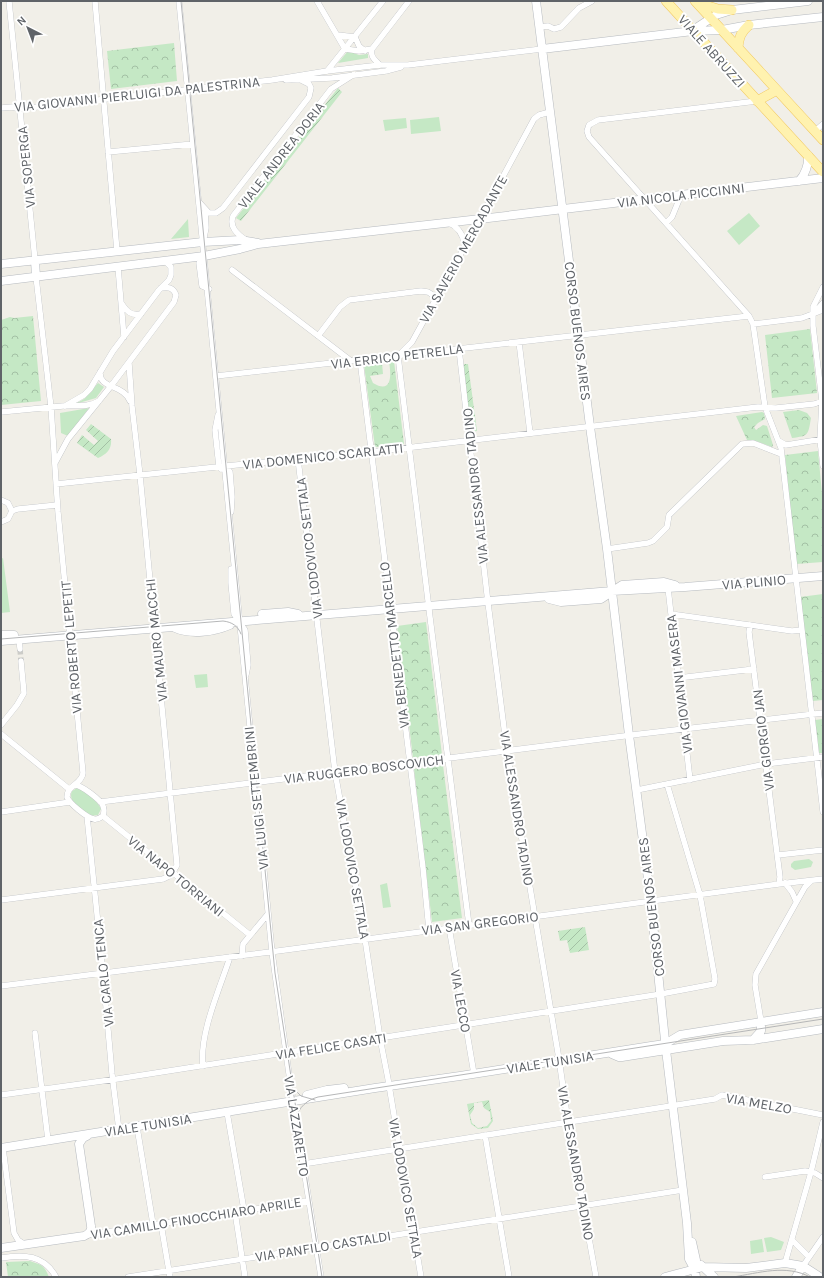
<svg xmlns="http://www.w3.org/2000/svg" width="824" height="1278" viewBox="0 0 824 1278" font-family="Karla,sans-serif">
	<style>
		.grass { fill: #c5e8c5 }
		.park { fill: url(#park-crowns) }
		.garden { fill: url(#garden-furrows); fill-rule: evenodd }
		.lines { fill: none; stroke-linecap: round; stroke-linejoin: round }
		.street-tunnel { stroke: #ccccc8; stroke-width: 5.5; stroke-dasharray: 5.5 3; stroke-linecap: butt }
		.street-casing { stroke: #b5b8bc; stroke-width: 6 }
		.secondary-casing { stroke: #b6babf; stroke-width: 9 }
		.primary-casing { stroke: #f2c960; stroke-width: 10 }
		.street { stroke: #fff; stroke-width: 5.5 }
		.secondary { stroke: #fff; stroke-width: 8 }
		.primary { stroke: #fff2af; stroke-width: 9 }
		.tram { stroke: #b6b7b8; stroke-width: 1 }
		.labels { text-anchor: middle; stroke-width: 4; stroke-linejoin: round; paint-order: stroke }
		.street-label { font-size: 14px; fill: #5f6368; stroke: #fff }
	</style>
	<defs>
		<pattern id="park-crowns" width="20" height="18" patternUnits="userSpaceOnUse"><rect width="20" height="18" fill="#c5e8c5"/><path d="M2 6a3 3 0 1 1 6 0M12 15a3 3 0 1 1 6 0" fill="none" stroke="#a3c0a4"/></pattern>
		<pattern id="garden-furrows" width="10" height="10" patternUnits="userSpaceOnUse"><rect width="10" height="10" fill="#c5e8c5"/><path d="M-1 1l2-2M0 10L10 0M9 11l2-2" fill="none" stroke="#a3c0a4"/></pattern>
	</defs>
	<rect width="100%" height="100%" fill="#f1efe8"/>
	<!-- grass -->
	<path class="grass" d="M348,51L359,55L368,54V58L338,63Z
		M439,117L441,131L411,134L410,120Z
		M406,118L407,128L385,131L383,120Z
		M749,213L760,226L739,245L727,231Z
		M188,219L189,237L171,239Z
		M98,383L104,387L96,398L75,404L84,399Z
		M89,408L68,436L61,433L60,413Z
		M3,558L10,612L1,613V559Z
		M207,674L208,687L196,688L194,675Z
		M77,788C85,791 98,801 101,809L98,815L91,816C83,810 67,802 72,791Z
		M809,859L813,862L811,867L795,870L791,867V864L794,861Z
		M387,883L391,907L383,908L380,885Z
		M771,1237L784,1242L781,1250L767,1252L764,1238Z
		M762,1239L764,1252L751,1254L750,1241Z"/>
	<!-- park -->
	<path class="park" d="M174,43L177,81L111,89L107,51Z
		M33,316L41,401L1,405V320L10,317L14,318Z
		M810,329L817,393L772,398L765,335Z
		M394,361L404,444L375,447L364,365L382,363L383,374L370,376L373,383C393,395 391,373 389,362Z
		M799,410L807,413L811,418C808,435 809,436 792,438L783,412Z
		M762,412L764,413L765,419L758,423L754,427L756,430L763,425L767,426L773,445L772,447L753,440H747L736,416Z
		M818,451L823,504V562L796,564L785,455Z
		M823,594V700L813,701L800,597Z
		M426,622L442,755L413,758L397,626Z
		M823,719V753H819L815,720Z
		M443,765L462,918L432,922L414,769Z
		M30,1261C42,1265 44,1265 49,1277H8L6,1262Z"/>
	<!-- garden -->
	<path class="garden" d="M338,88L342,92L241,221L236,218Z
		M464,364H468L477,431L470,432L463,369Z
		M91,424L111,439C112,449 107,454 98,458L77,443L82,435L94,445L98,441L86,430Z
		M585,927L589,950L570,953L567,940L560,941L558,931Z
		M489,1100L493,1121L488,1128L478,1129L471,1124L467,1104ZM482,1102L484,1108L490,1112L491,1121L487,1126L478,1128L472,1123L470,1115L474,1109V1103Z"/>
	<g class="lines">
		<!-- street-tunnel -->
		<path class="street-tunnel" d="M20,649L21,661"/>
		<defs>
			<path id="street" d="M9,1L35,260
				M95,1L117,251
				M179,1L272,952L290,1081L321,1277
				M317,1L345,49
				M540,27L548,26L554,29L561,27L579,8L592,1
				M338,35L355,37
				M355,37L359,46L365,51
				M345,49L359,51L372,49
				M380,65C375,60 370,57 372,49L409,1
				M327,71L383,1
				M286,80L332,78L386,71L401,67
				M757,101L598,120L589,125L587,131L589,137L749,316L753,324L765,407L781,448L823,812
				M1,108L12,107L20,109L272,80L327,71L380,65H408L542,49
				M815,131L823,124
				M108,152L193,144
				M199,202L209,213H216L223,208L309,97L311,88L309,84L301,80
				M449,223C459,227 463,235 465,245
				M666,223L672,217L681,195
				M204,238L206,228L205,209
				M246,240C237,234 229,227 233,216L331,89L353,75
				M204,256L199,263L202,286L209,289
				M118,267L124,337
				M232,270L351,361
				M36,277L51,407L58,512L83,773C82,784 67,785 67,797C69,803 87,818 94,819C98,820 100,818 103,816C104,813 105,810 103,806C101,800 81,785 75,785
				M823,287L813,307V326L822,401L820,440L823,466
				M122,304C127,312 132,316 141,314
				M814,313L823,303
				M753,324L802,318L823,310
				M318,336L340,307L349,300L421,291L428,292L436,297
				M519,342L530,433
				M459,349L488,603L507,751L559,1059L568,1122L596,1277
				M398,356L430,617L469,925
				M398,356L412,342L480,219L534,119L539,115L550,112
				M360,360L423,868L429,930
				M100,372C99,389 123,384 130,401
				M216,376L749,316
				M65,406L84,395L90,389L113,351L159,290L169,280L171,275V267L165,261
				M1,412C22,410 42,408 63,406C76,405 87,408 99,401
				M218,415L215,430L219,467L221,469
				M779,441L786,445L823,439
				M298,459L335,772L365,939L380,1038L388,1079L421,1277
				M55,463L68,439L111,386L174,302L176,295C173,287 168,287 161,288
				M224,466L230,472L232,497L231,512
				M56,484L226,466L371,452L758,407L776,408L814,404L823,401
				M1,500L8,503L12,511L8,519L1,522
				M12,511L18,509L57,505
				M607,549L648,543L653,541L667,527L669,515L742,444L753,443L781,454
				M231,569V583L234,614L245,630L248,665L246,675
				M668,588L690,780
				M671,614L792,631L801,630
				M750,625L749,632L780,877L779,884
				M19,639L20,649
				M678,678L754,669
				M1,725L17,705L24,693L21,661
				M1,734L69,789
				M637,790L766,764L823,757
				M100,802L640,734L823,713
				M1,812L70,802
				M87,816L103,973L112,1074L119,1130
				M103,816L250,935
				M778,855L823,850
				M785,883L792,892L796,901
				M1,900L163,879L171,875L177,865L140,475L132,406L129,363
				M449,927L474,1074
				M242,956L243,944L268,914
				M1,986L270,952L779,884L823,879
				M761,1021L755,985L756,974L805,887L811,881
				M35,1033L48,1140
				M203,1066C199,1034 220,988 230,957
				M1,1095L117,1079L661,994L714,984L715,979L700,895L667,784
				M227,1112L244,1210
				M137,1127L153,1224
				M485,1135L509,1277
				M3,1148L14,1233L18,1240L25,1245
				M303,1164L715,1099L722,1095L823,1115
				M765,1177L805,1171L815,1173L823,1178
				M235,1212L245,1277
				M164,1223L162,1230L170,1277
				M87,1235L308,1201
				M792,1240L809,1257
				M1,1258C24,1254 44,1255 56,1277
				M785,1263L811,1172L823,1122
				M803,1266L823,1237
				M128,1277L683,1190"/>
			<path id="secondary" d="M536,1L591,434L607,549L629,735L650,894L666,1050L687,1223L689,1259L695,1270
				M693,30L716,15L732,10L808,1
				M542,49L693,31L722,30L749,25L823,17
				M799,181C805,175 809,164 808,155
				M35,260L36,277
				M1,264L203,242L240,240L258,243
				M1,281L204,256L240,249L258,244L480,219L823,178
				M549,599L561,602L601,599L622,585L664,582L675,585
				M262,614L288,612L298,614
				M175,628C191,635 214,632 230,625
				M1,635H14
				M1,641L612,591L685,587L823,576
				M753,1040L761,1031V1021
				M612,1054L619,1057H622L723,1041L753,1040L823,1029
				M307,1095L327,1090L344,1088
				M1,1148L375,1088L460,1076L651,1046L665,1044L680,1035L823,1012
				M692,1242L696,1260L695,1270L696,1277
				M1,1248L84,1236C89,1234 92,1231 91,1226L79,1144L83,1138L87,1136
				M701,1265L714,1277
				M665,1277L703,1267L746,1268L785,1263L803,1266L820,1277
				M796,1277L803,1266"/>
			<path id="primary" d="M666,1L823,172
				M695,1L823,140
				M698,3L718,9L732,10
				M738,48C739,37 741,32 749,25
				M757,101L777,90"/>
		</defs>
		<!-- street casing -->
		<use href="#street" class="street-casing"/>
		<!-- secondary casing -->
		<use href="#secondary" class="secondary-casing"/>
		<!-- primary casing -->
		<use href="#primary" class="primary-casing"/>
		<!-- street -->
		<use href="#street" class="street"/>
		<!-- secondary -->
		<use href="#secondary" class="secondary"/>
		<!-- primary -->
		<use href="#primary" class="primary"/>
		<!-- tram -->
		<path class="tram" d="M181,1L275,973L322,1277
			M1,639L223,621C232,622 238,626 241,634
			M292,1087L301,1096L315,1100
			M296,1118C299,1107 307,1100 318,1097L823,1019
			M733,1277C759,1273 786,1264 810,1277"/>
	</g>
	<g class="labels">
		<!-- street labels -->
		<g class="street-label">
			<text transform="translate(712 51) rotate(48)" y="5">VIALE ABRUZZI</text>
			<text transform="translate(137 94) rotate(-6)" y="5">VIA GIOVANNI PIERLUIGI DA PALESTRINA</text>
			<text transform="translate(281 155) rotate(-52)" y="5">VIALE ANDREA DORIA</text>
			<text transform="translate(26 167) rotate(-96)" y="5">VIA SOPERGA</text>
			<text transform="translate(681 195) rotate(-7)" y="5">VIA NICOLA PICCINNI</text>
			<text transform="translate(463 249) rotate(-61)" y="5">VIA SAVERIO MERCADANTE</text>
			<text transform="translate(578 331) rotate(83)" y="5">CORSO BUENOS AIRES</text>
			<text transform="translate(397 356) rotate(-7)" y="5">VIA ERRICO PETRELLA</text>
			<text transform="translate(323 456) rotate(-6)" y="5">VIA DOMENICO SCARLATTI</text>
			<text transform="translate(475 486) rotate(-96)" y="5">VIA ALESSANDRO TADINO</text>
			<text transform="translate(309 548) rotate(-97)" y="5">VIA LODOVICO SETTALA</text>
			<text transform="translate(754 582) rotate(-5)" y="5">VIA PLINIO</text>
			<text transform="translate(156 640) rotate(-96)" y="5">VIA MAURO MACCHI</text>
			<text transform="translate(394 645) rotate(-97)" y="5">VIA BENEDETTO MARCELLO</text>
			<text transform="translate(71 647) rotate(-95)" y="5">VIA ROBERTO LEPETIT</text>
			<text transform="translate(679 684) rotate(-97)" y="5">VIA GIOVANNI MASERA</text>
			<text transform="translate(763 740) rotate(-97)" y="5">VIA GIORGIO JAN</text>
			<text transform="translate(364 769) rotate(-7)" y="5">VIA RUGGERO BOSCOVICH</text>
			<text transform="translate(256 798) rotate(-96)" y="5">VIA LUIGI SETTEMBRINI</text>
			<text transform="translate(517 808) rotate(81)" y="5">VIA ALESSANDRO TADINO</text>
			<text transform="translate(353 869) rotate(80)" y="5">VIA LODOVICO SETTALA</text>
			<text transform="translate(176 876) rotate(39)" y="5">VIA NAPO TORRIANI</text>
			<text transform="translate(651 907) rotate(-97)" y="5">CORSO BUENOS AIRES</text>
			<text transform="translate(480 923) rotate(-7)" y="5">VIA SAN GREGORIO</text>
			<text transform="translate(103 973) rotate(-96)" y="5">VIA CARLO TENCA</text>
			<text transform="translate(461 1001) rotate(80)" y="5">VIA LECCO</text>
			<text transform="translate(331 1046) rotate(-9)" y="5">VIA FELICE CASATI</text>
			<text transform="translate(550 1062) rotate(-9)" y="5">VIALE TUNISIA</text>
			<text transform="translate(759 1103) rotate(10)" y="5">VIA MELZO</text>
			<text transform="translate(148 1125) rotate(-9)" y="5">VIALE TUNISIA</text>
			<text transform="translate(297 1126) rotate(81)" y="5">VIA LAZZARETTO</text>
			<text transform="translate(576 1163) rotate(80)" y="5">VIA ALESSANDRO TADINO</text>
			<text transform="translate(406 1188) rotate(80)" y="5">VIA LODOVICO SETTALA</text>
			<text transform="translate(196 1218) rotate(-9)" y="5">VIA CAMILLO FINOCCHIARO APRILE</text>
			<text transform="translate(323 1246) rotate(-9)" y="5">VIA PANFILO CASTALDI</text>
		</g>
	</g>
	<!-- border -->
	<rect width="824" height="1278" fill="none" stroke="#5f6368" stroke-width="4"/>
	<!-- north arrow -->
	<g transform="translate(28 28) rotate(318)" stroke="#ffffff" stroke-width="3" paint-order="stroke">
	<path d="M0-3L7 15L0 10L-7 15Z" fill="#5f6368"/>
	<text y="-6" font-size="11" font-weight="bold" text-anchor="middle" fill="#5f6368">N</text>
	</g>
</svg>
